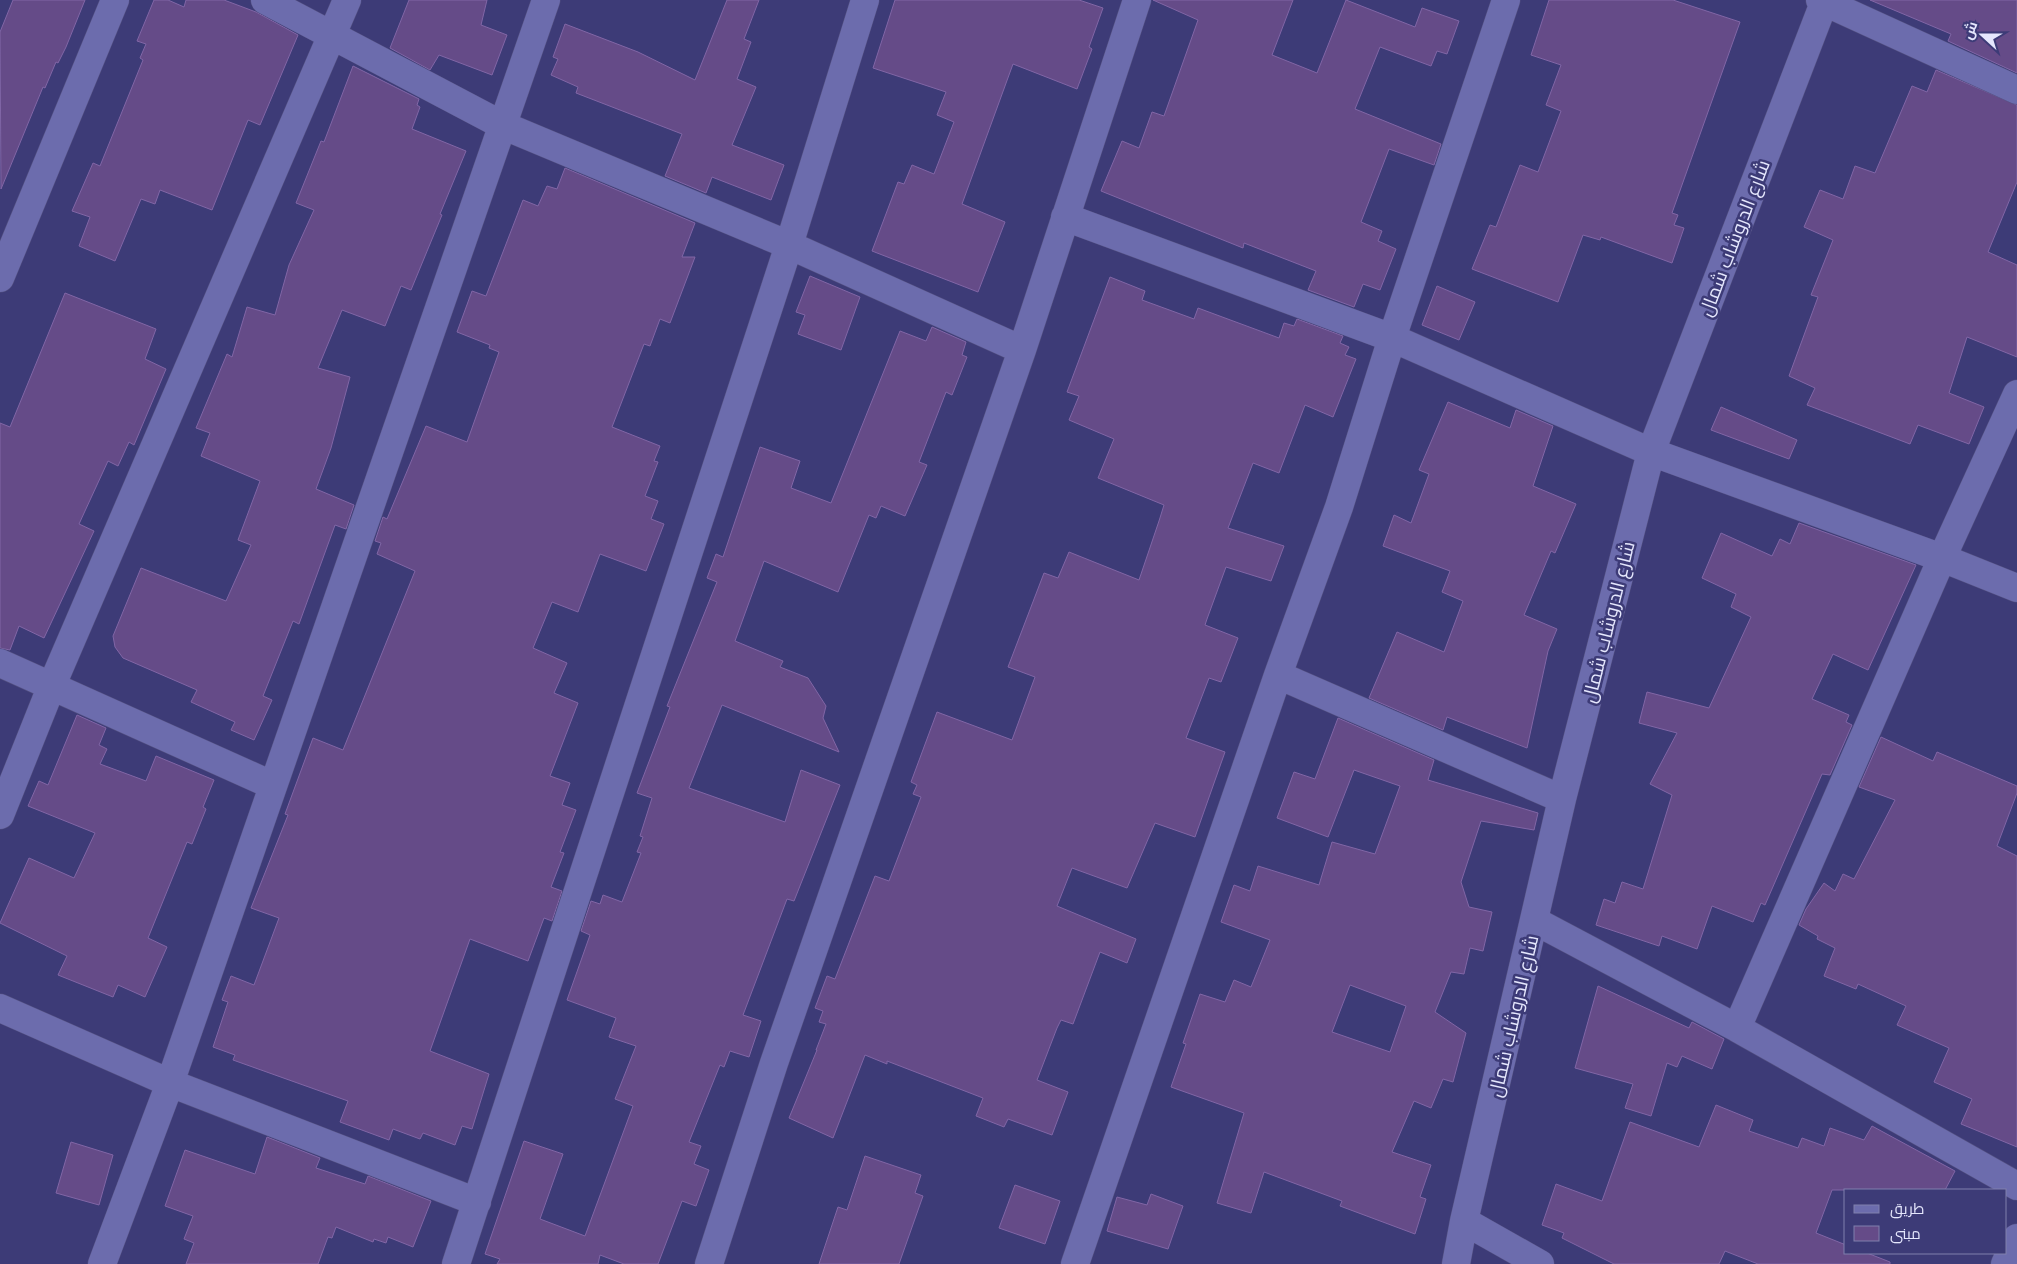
<svg xmlns="http://www.w3.org/2000/svg" width="2017" height="1264" viewBox="0 0 2017 1264" font-family="Mulish,Cairo,sans-serif">
	<style>
		.building { fill: #654b88; stroke: #8166a6; fill-rule: evenodd }
		.lines { fill: none; stroke-linecap: round; stroke-linejoin: round }
		.street-casing { stroke: #535080; stroke-width: 29 }
		.street { stroke: #6c6cad; stroke-width: 28 }
		.labels { text-anchor: middle; stroke-width: 5; stroke-linejoin: round; paint-order: stroke }
		.street-label { font-size: 19px; fill: #e5e7fd; stroke: #3d3b77 }
	</style>
	<rect width="100%" height="100%" fill="#3d3b77"/>
	<!-- building -->
	<path class="building" d="M13,0H85L66,47L58,63L56,62L45,88L43,87L1,189L0,32Z
		M154,0H168L184,7L186,0H224L256,12L298,35L260,125L248,120L212,210L160,190L155,204L141,199L115,261L79,246L90,217L72,211L93,163L100,166L143,60L140,58L146,44L137,41Z
		M409,0H487L481,25L507,35L492,75L439,55L430,70L390,48Z
		M727,0H759L744,39L751,42L737,79L756,87L732,145L784,165L771,200L712,177L706,193L665,176L682,134L576,93L578,87L551,75L558,59L553,57L565,24L638,52L695,80Z
		M895,0H1079L1103,8L1089,47L1092,49L1077,89L1013,64L962,204L1005,222L978,292L872,251L898,182L904,184L912,165L934,174L954,122L937,115L946,92L873,68Z
		M1153,0H1293L1272,55L1317,73L1346,0L1415,27L1422,8L1459,21L1447,54L1437,51L1431,66L1380,47L1355,109L1441,144L1434,165L1389,149L1361,222L1382,231L1378,241L1396,249L1380,290L1363,284L1354,307L1308,290L1316,271L1244,243L1243,248L1101,191L1122,141L1139,148L1152,112L1164,116L1198,20Z
		M1549,0H1673L1740,22L1672,213L1678,215L1674,225L1684,228L1672,263L1601,237L1600,240L1583,235L1558,302L1472,269L1490,225L1496,227L1520,165L1538,172L1561,111L1546,105L1561,65L1531,55Z
		M1870,0H2017V73L1948,41L1951,34Z
		M353,66L419,99L417,105L420,107L412,129L466,151L440,214L442,215L411,290L401,286L385,326L342,310L318,368L350,377L331,448L316,489L354,505L346,529L335,525L299,624L293,621L263,696L272,700L254,740L231,730L235,722L191,702L197,690L123,658L115,647L113,636L141,568L226,601L251,545L238,540L260,481L201,456L210,433L196,428L227,354L232,357L247,307L275,315L289,265L314,210L296,203L321,141L324,142Z
		M1936,70L2017,105V182L1988,252L2017,265V357L1967,337L1949,393L1984,407L1969,444L1918,425L1910,444L1807,405L1815,388L1789,376L1818,297L1811,295L1833,240L1804,227L1820,190L1843,199L1855,166L1875,173L1912,86L1927,92Z
		M565,168L695,223L682,257H695L670,323L660,319L650,346L644,344L612,427L660,446L654,461L658,462L645,496L658,501L651,519L664,524L646,571L600,554L578,612L552,602L533,648L567,663L554,693L578,703L550,776L570,783L562,805L576,810L560,852L564,853L551,887L562,891L552,921L544,918L528,961L470,939L430,1051L489,1074L472,1129L462,1126L455,1145L423,1133L420,1139L393,1129L389,1140L340,1122L348,1101L233,1060L235,1055L213,1047L228,1002L222,1000L231,976L254,985L279,918L251,908L288,815L285,814L313,738L343,750L415,571L377,554L381,543L375,541L383,517L387,519L426,426L467,442L499,352L489,348L490,345L457,332L472,291L486,296L523,200L538,206L547,186L557,189Z
		M810,276L860,297L841,350L798,334L805,315L796,312Z
		M1110,277L1145,291L1142,300L1194,319L1198,308L1279,338L1284,323L1294,326L1297,319L1343,336L1340,343L1349,347L1345,355L1356,359L1333,417L1305,405L1279,473L1253,463L1228,528L1284,546L1271,581L1226,567L1207,619L1205,625L1238,638L1221,682L1209,678L1186,738L1225,752L1195,837L1155,823L1127,888L1072,868L1057,906L1136,939L1127,963L1100,952L1073,1024L1061,1020L1057,1028L1037,1080L1068,1092L1052,1135L1008,1119L1004,1127L976,1116L983,1098L887,1061V1064L865,1055L833,1138L789,1118L817,1050H816L826,1024L819,1022L823,1011L815,1008L827,976L835,979L875,876L889,881L921,797L913,794L917,785L911,782L937,712L1012,740L1035,677L1008,667L1044,573L1058,578L1069,552L1139,580L1159,521L1164,505L1098,478L1114,439L1069,420L1079,396L1067,392Z
		M1437,286L1475,302L1459,340L1422,325Z
		M65,293L156,329L145,359L166,369L134,445L129,442L118,466L108,461L79,524L94,531L44,638L19,626L10,650L0,648V423L10,427Z
		M932,327L966,342L962,355L967,357L952,395L946,392L919,462L927,465L905,516L881,506L876,518L869,515L838,592L764,561L735,641L783,661L780,667L808,678L826,706L823,718L839,752L722,705L689,788L785,822L801,770L840,785L794,901L787,899L743,1015L761,1021L749,1057L730,1051L724,1067L720,1065L689,1142L701,1146L694,1164L709,1170L696,1206L682,1201L658,1264H624L600,1255L598,1264H497L500,1259L485,1254L524,1141L563,1154L540,1219L585,1236L633,1106L615,1099L636,1046L609,1037L616,1018L567,1000L590,935L581,931L591,901L600,904L603,895L622,902L641,853L637,852L643,837L640,836L652,798L637,793L670,707L667,706L717,582L707,578L716,554L723,557L760,447L800,461L791,488L831,503L900,331L926,341Z
		M1448,402L1510,428L1516,410L1553,426L1533,486L1576,504L1555,553L1551,551L1524,615L1557,629L1548,651L1527,748L1447,717L1443,730L1369,698L1397,632L1444,652L1463,601L1442,592L1450,571L1383,546L1394,515L1411,523L1429,474L1419,470Z
		M1721,407L1797,440L1789,459L1711,430Z
		M1799,523L1916,565L1868,670L1833,654L1812,699L1849,715L1846,722L1852,725L1830,775L1822,774L1765,905L1761,903L1753,922L1712,906L1697,949L1662,936L1659,946L1596,925L1604,899L1615,903L1622,882L1643,889L1672,795L1650,784L1677,733L1639,723L1647,692L1709,708L1751,617L1731,607L1736,594L1702,578L1721,533L1772,556L1780,539L1790,544Z
		M77,715L106,728L99,745L107,749L100,764L146,781L156,756L214,780L203,807L206,809L192,844L187,842L148,938L167,947L145,997L118,985L113,997L58,975L67,956L0,923L29,858L74,878L95,833L28,806L39,781L48,785Z
		M1338,718L1434,760L1428,780L1538,813L1534,830L1481,821L1461,882L1469,907L1492,912L1483,951L1470,948L1464,974L1451,972L1435,1012L1466,1033L1453,1082L1443,1079L1431,1108L1414,1101L1392,1152L1431,1165L1420,1197L1426,1199L1415,1234L1340,1206L1342,1201L1264,1172L1251,1213L1217,1203L1244,1113L1171,1087L1186,1044L1183,1043L1200,994L1225,1002L1234,980L1251,987L1270,940L1221,922L1234,885L1250,891L1258,866L1319,885L1332,842L1375,854L1400,786L1354,770L1328,837L1277,818L1294,772L1315,779ZM1350,985L1406,1006L1390,1052L1332,1032Z
		M1881,737L1933,761L1937,752L2017,786V793L1997,846L2017,856V1147L1961,1124L1972,1099L1934,1082L1949,1048L1897,1025L1906,1006L1858,984L1856,989L1824,976L1835,948L1817,939L1818,936L1799,925L1806,909L1824,883L1835,891L1843,874L1854,879L1895,800L1859,787Z
		M1598,986L1689,1028L1692,1022L1724,1039L1712,1069L1682,1056L1677,1067L1667,1063L1651,1116L1625,1108L1633,1084L1575,1068Z
		M1716,1105L1753,1120L1749,1131L1798,1148L1802,1138L1824,1146L1830,1128L1864,1140L1872,1126L1955,1171L1945,1190H1832L1816,1233L1846,1245V1253H1867L1890,1262V1264H1758L1725,1251L1719,1264H1614L1562,1238L1564,1233L1542,1225L1556,1184L1602,1201L1630,1122L1699,1147Z
		M267,1137L320,1158L316,1168L365,1184L368,1176L431,1201L413,1247L388,1237L386,1243L374,1239L373,1242L336,1227L332,1238L328,1237L318,1264H186L194,1243L184,1239L193,1216L165,1206L185,1150L255,1174Z
		M71,1142L113,1155L99,1205L56,1193Z
		M865,1156L921,1175L915,1193L923,1196L899,1264H819L838,1207L847,1210Z
		M1015,1185L1060,1201L1045,1244L999,1228Z
		M1151,1194L1183,1206L1168,1249L1107,1231L1117,1197L1147,1205Z"/>
	<g class="lines">
		<defs>
			<path id="street" d="M265,0L502,125L789,245L1022,350
				M1820,0L2017,90
				M1065,217L1392,338L1651,452L1942,558L2017,588
				M0,278L115,0
				M0,663L272,785
				M1278,675L1562,799
				M0,815L52,685L347,0
				M1535,921L1737,1028L2017,1186
				M0,1008L170,1083L477,1202
				M1737,1028L1942,558L2017,394
				M1464,1221L1540,1264
				M102,1264L170,1083L546,0
				M456,1264L789,245L865,0
				M709,1264L774,1063L1022,350L1137,0
				M1075,1264L1278,675L1339,507L1392,338L1506,0
				M1456,1264L1464,1221L1562,799L1651,452L1825,0
				M2005,1264L2017,1238"/>
		</defs>
		<!-- street casing -->
		<use href="#street" class="street-casing"/>
		<!-- street -->
		<use href="#street" class="street"/>
	</g>
	<g class="labels">
		<!-- street labels -->
		<g class="street-label">
			<text transform="translate(1734 238) rotate(-69)" y="7">شارع الدروشاب شمال</text>
			<text transform="translate(1608 622) rotate(-76)" y="7">شارع الدروشاب شمال</text>
			<text transform="translate(1513 1016) rotate(-77)" y="7">شارع الدروشاب شمال</text>
		</g>
	</g>
	<!-- legend -->
	<rect x="1844" y="1189" width="162" height="65" fill="#3d3b77" stroke="#8080ad"/>
	<rect x="1854" y="1205" width="25" height="8" fill="#6c6cad" stroke="#8080ad"/>
	<text x="1890" y="1214" font-size="15" fill="#e5e7fd">طريق</text>
	<rect x="1854" y="1226" width="25" height="15" fill="#654b88" stroke="#8080ad"/>
	<text x="1890" y="1239" font-size="15" fill="#e5e7fd">مبنى</text>
	<!-- north arrow -->
	<g transform="translate(1982 35) rotate(291)" stroke="#3d3b77" stroke-width="4" paint-order="stroke">
	<path d="M0-4L9 19L0 12L-9 19Z" fill="#e5e7fd"/>
	<text y="-8" font-size="14" font-weight="bold" text-anchor="middle" fill="#e5e7fd">ش</text>
	</g>
</svg>
